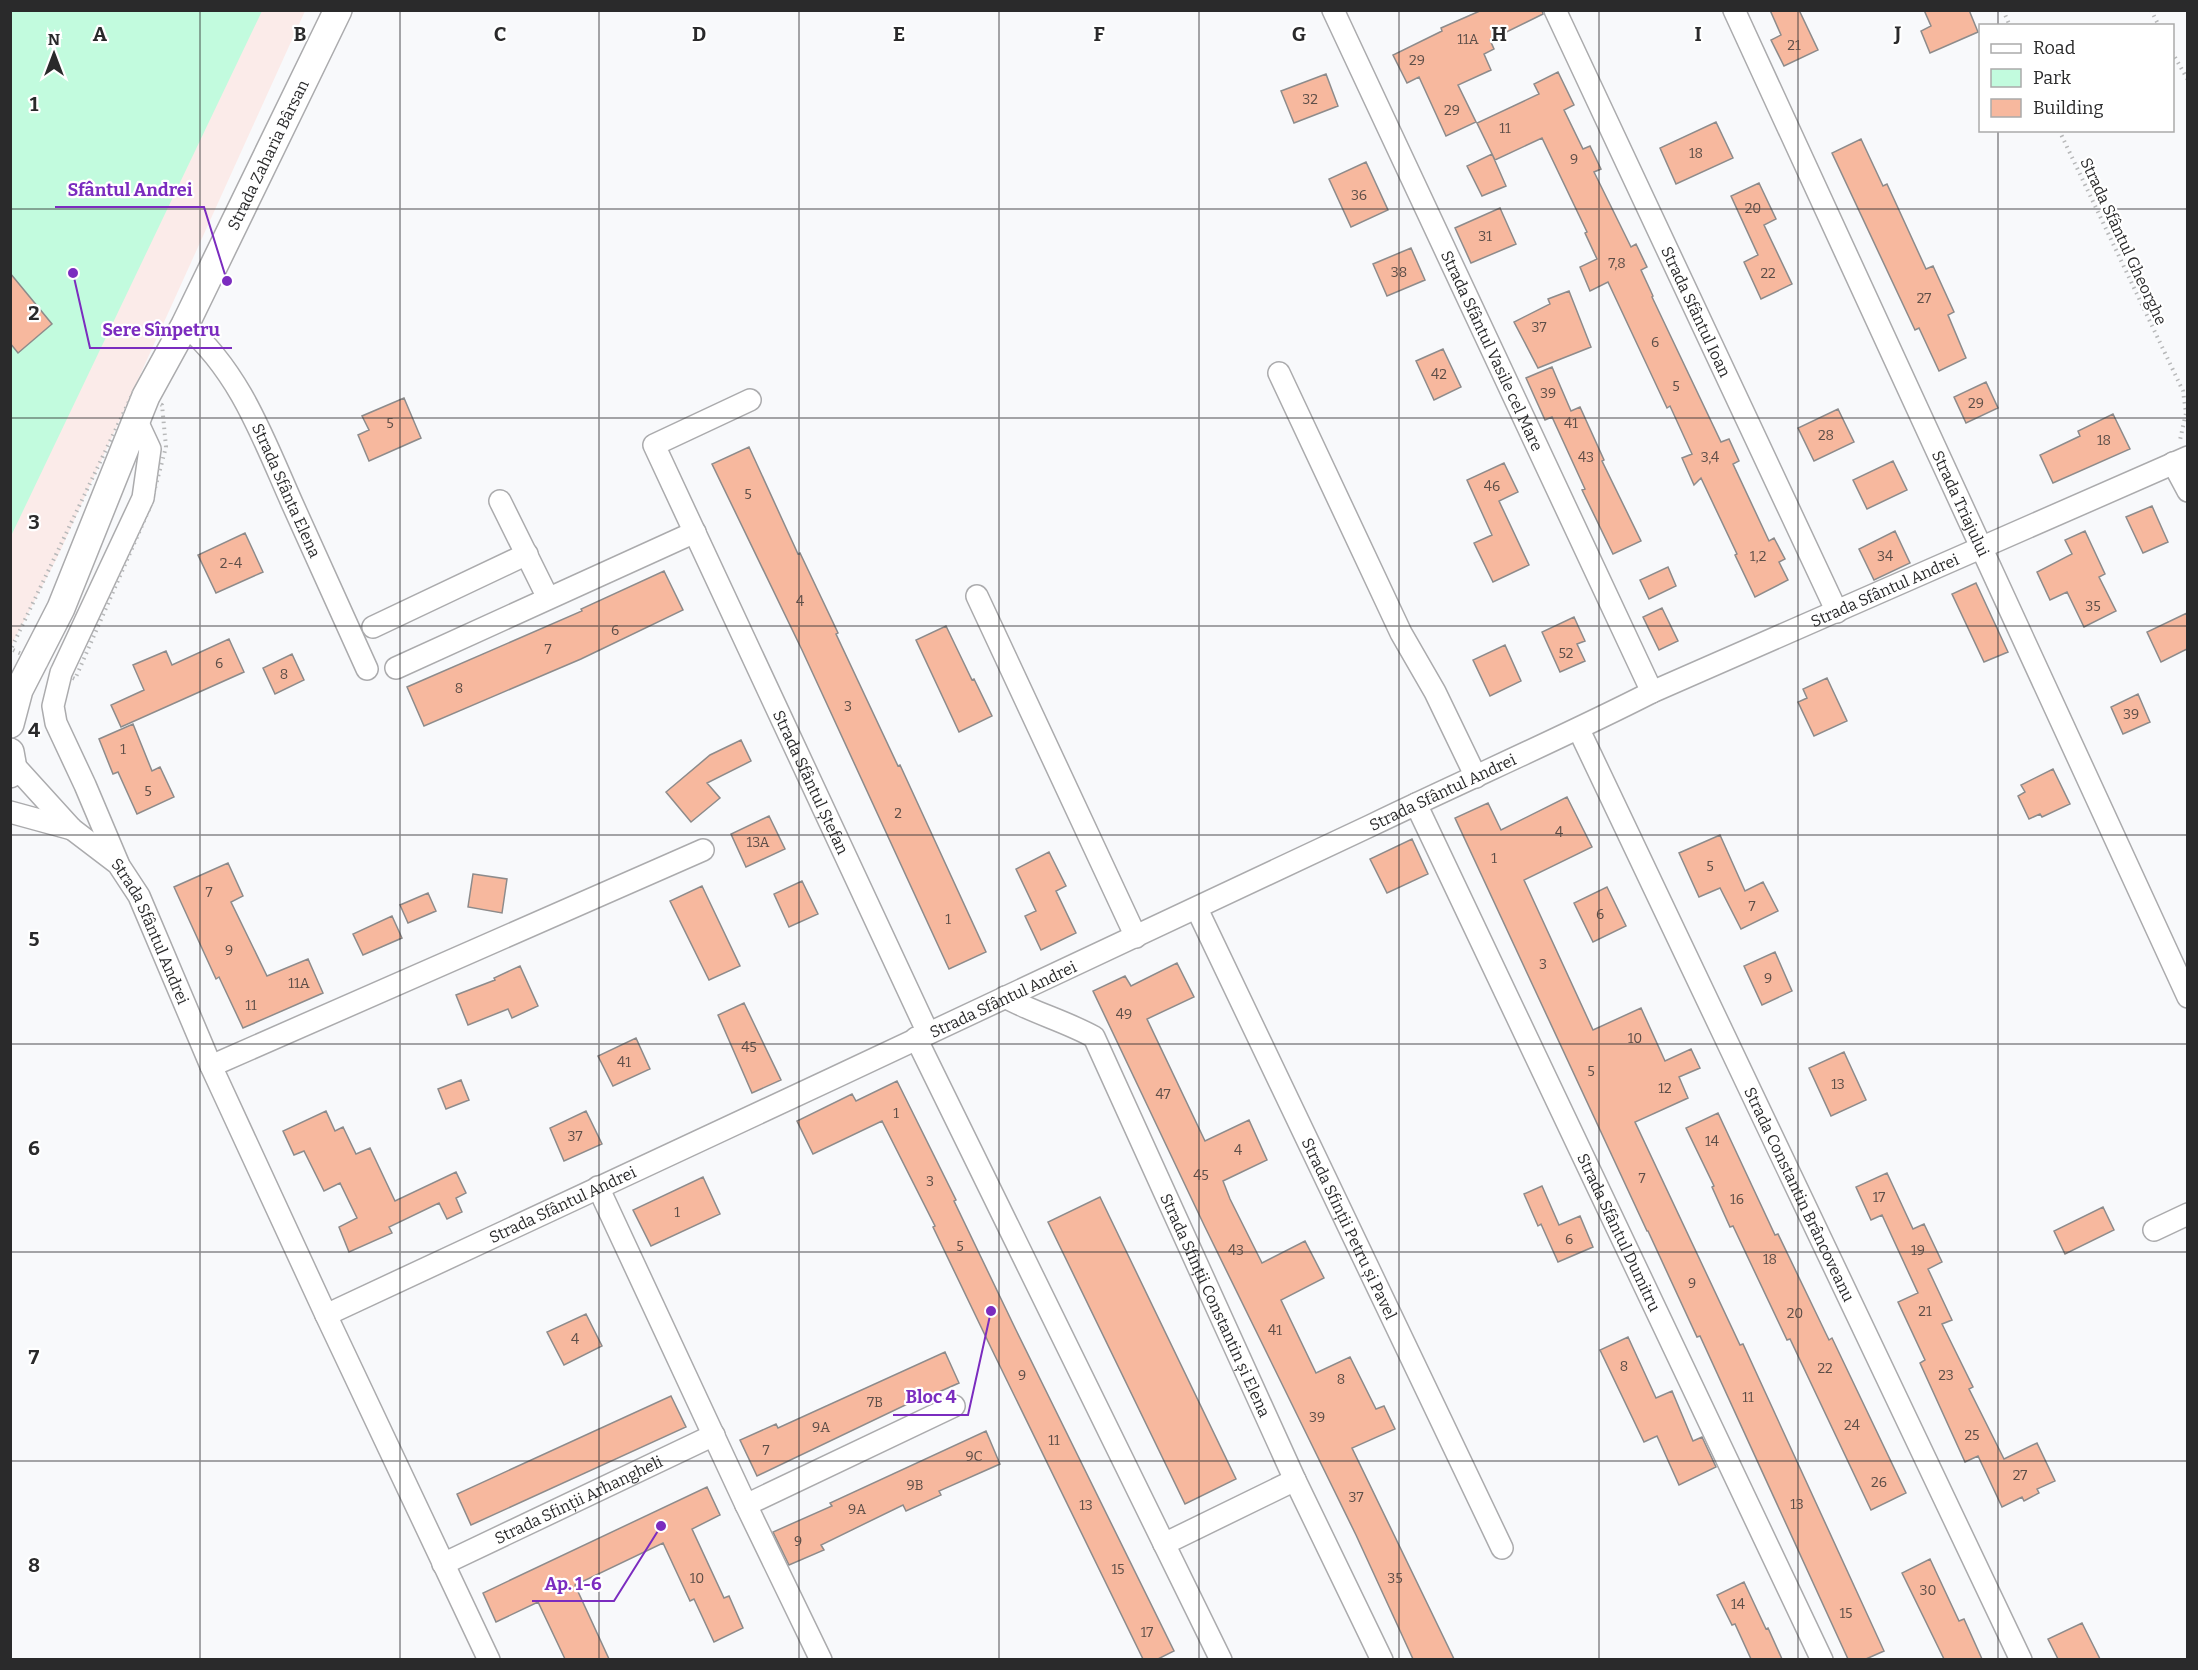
<svg xmlns="http://www.w3.org/2000/svg" width="2198" height="1670" viewBox="0 0 2198 1670" font-family="Bitter,serif">
	<style>
		.industrial { fill: #fbebe9 }
		.green { fill: #c2fbde }
		.building { fill: #f7b89e; stroke: #8d8b8b; stroke-width: 1.5 }
		.lines { fill: none; stroke-linecap: round; stroke-linejoin: round }
		.minor-casing { stroke: #ababad; stroke-width: 24 }
		.major-casing { stroke: #ababad; stroke-width: 30 }
		.path { stroke: #b7b8b9; stroke-width: 4; stroke-dasharray: 1.5 4.5; stroke-linecap: butt }
		.minor { stroke: #fff; stroke-width: 21 }
		.major { stroke: #fff; stroke-width: 27 }
		.grid { fill: none; stroke: #2a2a2b; stroke-width: 1.5; stroke-opacity: 0.55 }
		.labels { text-anchor: middle; stroke-width: 4.5; stroke-linejoin: round; paint-order: stroke }
		.number-label { font-size: 14px; fill: #5d4e48 }
		.street-label { font-size: 16px; fill: #2a2a2b; stroke: #fff }
		.grid-label { font-size: 20px; text-anchor: middle; font-weight: bold; fill: #2a2a2b; stroke: #fff; stroke-width: 4.5; stroke-linejoin: round; paint-order: stroke }
		.leader { fill: none; stroke: #7b2cbf; stroke-width: 2 }
		.callout-dot { fill: #7b2cbf; stroke: #fff; stroke-width: 2 }
		.callout-label { font-size: 18px; text-anchor: middle; font-weight: bold; fill: #7b2cbf; stroke: #fff; stroke-width: 4.5; stroke-linejoin: round; paint-order: stroke }
	</style>
	<rect width="100%" height="100%" fill="#f8f9fb"/>
	<!-- industrial -->
	<path class="industrial" d="M11,11H305L58,556L11,646Z"/>
	<!-- green -->
	<path class="green" d="M11,11H262L11,536Z"/>
	<!-- building -->
	<path class="building" d="M1482,10H1542L1543,14L1490,40L1494,49L1484,54L1491,70L1458,85L1476,122L1446,136L1419,77L1407,83L1393,55L1442,31L1441,28Z
		M1770,10H1799L1818,50L1784,66L1771,40L1781,35Z
		M1924,10H1969L1978,32L1930,53L1921,31L1931,26Z
		M1558,72L1574,105L1564,110L1583,149L1590,146L1601,169L1594,172L1631,247L1636,244L1647,267L1641,270L1653,296L1652,297L1721,442L1729,439L1739,461L1733,464L1769,541L1774,538L1785,559L1779,562L1788,580L1755,597L1735,555L1737,554L1701,478L1694,485L1682,458L1692,454L1670,406L1667,408L1608,282L1590,291L1580,267L1597,259L1585,233L1587,232L1542,138L1495,160L1477,123L1539,94L1534,84Z
		M1326,74L1338,106L1294,123L1281,91Z
		M1716,122L1733,158L1676,184L1660,148Z
		M1861,139L1883,186L1887,184L1926,269L1933,266L1954,312L1948,315L1966,358L1939,371L1919,328L1915,330L1832,153Z
		M1492,154L1506,186L1482,196L1467,166Z
		M1366,162L1388,210L1351,227L1329,179Z
		M1759,183L1776,219L1764,225L1792,284L1761,299L1744,262L1758,255L1731,196Z
		M1500,208L1516,244L1471,263L1455,228Z
		M1411,248L1425,280L1387,296L1373,264Z
		M10,273L52,324L18,353L10,343Z
		M1569,291L1591,347L1538,368L1514,322L1550,304L1548,299Z
		M1443,349L1461,387L1434,400L1416,361Z
		M1552,367L1571,411L1580,407L1604,460L1602,461L1641,541L1613,554L1582,490L1585,489L1552,417L1545,420L1526,378Z
		M1986,382L1998,408L1966,423L1954,397Z
		M404,398L421,438L369,461L358,435L369,430L362,416Z
		M1838,409L1854,442L1814,461L1798,428Z
		M2113,414L2130,449L2053,483L2040,455L2080,436L2078,431Z
		M749,447L798,554L800,553L838,633L836,634L898,766L900,765L986,952L949,969L802,650L712,464Z
		M1893,461L1907,490L1867,509L1853,480Z
		M1504,463L1518,492L1499,501L1529,565L1493,582L1474,543L1492,535L1467,480Z
		M2152,506L2168,542L2143,553L2126,517Z
		M1895,531L1910,563L1874,580L1859,549Z
		M2085,531L2105,574L2099,577L2116,611L2084,627L2067,592L2050,600L2037,572L2072,554L2065,540Z
		M245,533L263,572L216,593L198,555Z
		M1668,567L1676,586L1649,599L1640,580Z
		M664,571L683,610L581,659L424,726L407,687L582,611L581,609Z
		M1976,583L2008,652L1984,662L1952,594Z
		M1662,608L1678,641L1659,650L1643,617Z
		M2187,613V649L2161,662L2147,632Z
		M1574,617L1585,641L1577,644L1585,661L1560,672L1542,632Z
		M946,626L972,680L974,679L992,716L959,732L916,640Z
		M229,639L244,672L121,727L111,705L144,690L133,665L166,651L172,665Z
		M1505,645L1521,681L1490,696L1473,660Z
		M292,654L304,680L275,694L263,668Z
		M1827,678L1847,721L1814,736L1798,702L1807,698L1803,689Z
		M2138,694L2150,722L2123,734L2111,707Z
		M133,724L152,771L160,767L174,797L137,814L118,772L113,774L99,739Z
		M741,740L751,761L707,783L720,798L691,822L666,792L710,755Z
		M2053,769L2070,804L2042,817L2040,814L2029,819L2018,796L2025,792L2021,785Z
		M1567,797L1592,847L1524,880L1593,1030L1641,1008L1665,1061L1691,1049L1700,1068L1679,1077L1688,1098L1635,1122L1740,1345L1743,1344L1884,1651L1866,1659H1848L1700,1336L1697,1337L1648,1231H1647L1455,818L1488,803L1501,830Z
		M769,816L785,849L746,867L731,834Z
		M1720,835L1745,891L1763,882L1778,911L1741,929L1720,888L1699,897L1679,853Z
		M1412,839L1428,874L1387,893L1370,859Z
		M1049,852L1066,886L1056,891L1076,933L1041,950L1025,916L1036,911L1016,869Z
		M228,863L243,896L231,902L267,976L308,959L323,993L243,1028L219,977L216,979L174,887Z
		M473,874L507,879L502,913L468,907Z
		M802,881L818,914L789,927L774,894Z
		M702,886L740,966L709,980L670,901Z
		M1607,887L1626,926L1593,942L1574,903Z
		M428,893L436,911L408,923L400,905Z
		M392,916L402,938L363,955L353,934Z
		M1775,952L1792,991L1762,1005L1744,966Z
		M1177,963L1194,997L1147,1019L1205,1141L1249,1120L1267,1160L1223,1181L1230,1199L1262,1263L1305,1241L1324,1278L1281,1300L1316,1373L1350,1357L1376,1409L1384,1406L1395,1429L1352,1448L1454,1659H1413L1356,1535L1205,1227L1093,991L1125,976L1131,986Z
		M520,966L538,1006L512,1018L508,1009L468,1025L456,995L495,980L494,978Z
		M744,1003L781,1080L752,1093L718,1015Z
		M636,1038L650,1069L613,1086L598,1056Z
		M1844,1052L1866,1100L1831,1116L1809,1068Z
		M461,1080L469,1100L446,1109L438,1089Z
		M897,1081L956,1200L954,1201L1016,1330L1174,1651L1158,1659H1143L995,1356L933,1227L935,1226L882,1121L813,1154L797,1121L852,1094L856,1101Z
		M326,1111L335,1131L343,1127L356,1154L370,1148L395,1201L456,1172L466,1193L456,1198L462,1212L447,1219L439,1203L389,1227L392,1233L349,1252L339,1227L357,1218L340,1183L324,1191L304,1151L294,1155L283,1131Z
		M586,1111L602,1144L564,1161L550,1128Z
		M1718,1113L1775,1235L1778,1234L1829,1340L1832,1338L1906,1493L1871,1510L1790,1339L1787,1340L1733,1226L1730,1227L1712,1187L1714,1186L1686,1128Z
		M1887,1173L1913,1229L1924,1224L1942,1262L1928,1269L1952,1320L1942,1324L1973,1387L1969,1389L2004,1459L2037,1443L2055,1481L2037,1489L2039,1493L2024,1501L2022,1497L2002,1507L1978,1456L1965,1462L1920,1363L1925,1360L1898,1302L1918,1293L1882,1215L1871,1220L1856,1187Z
		M703,1177L720,1214L651,1246L633,1210Z
		M1542,1186L1559,1225L1580,1216L1593,1247L1558,1262L1541,1224L1538,1226L1524,1194Z
		M1100,1197L1236,1479L1185,1504L1048,1222Z
		M2103,1207L2114,1230L2065,1254L2054,1231Z
		M586,1314L602,1346L564,1365L547,1332Z
		M1628,1337L1656,1398L1672,1391L1693,1441L1702,1437L1716,1467L1679,1485L1657,1436L1644,1442L1600,1350Z
		M945,1352L959,1383L923,1399L922,1397L757,1476L740,1440L776,1424L778,1428Z
		M671,1396L686,1427L471,1525L457,1494Z
		M986,1431L1000,1464L939,1491L941,1495L906,1511L903,1505L821,1545L824,1550L789,1565L773,1532L832,1506L830,1503Z
		M707,1487L720,1515L692,1529L724,1598L729,1596L743,1628L714,1642L694,1599L690,1601L663,1543L575,1585L609,1659H565L538,1602L496,1622L483,1593Z
		M1930,1559L1959,1621L1964,1619L1982,1659H1944L1902,1573Z
		M1744,1582L1766,1629L1768,1628L1782,1659H1751L1735,1624L1732,1625L1717,1595Z
		M2082,1623L2100,1659H2058L2048,1639Z"/>
	<g class="lines">
		<defs>
			<g id="minor">
				<path id="s1" d="M1333,10L1652,692"/>
				<path id="s2" d="M1555,10L1837,612"/>
				<path id="s3" d="M1734,10L2188,997"/>
				<path id="s4" d="M185,325C240,372 263,438 292,503C317,558 342,614 367,669"/>
				<path d="M1279,373L1401,633L1435,692L1476,777"/>
				<path id="s5" d="M750,400L654,445L928,1033"/>
				<path d="M2173,463L2188,491"/>
				<path d="M500,501L548,598"/>
				<path d="M977,596L1136,937"/>
				<path d="M373,627L527,554"/>
				<path d="M396,668L695,532"/>
				<path id="s6" d="M1579,730L2021,1660"/>
				<path id="s7" d="M12,763L72,829L118,864L139,896L211,1066L326,1315L489,1660"/>
				<path id="s8" d="M1416,804L1822,1660"/>
				<path d="M10,812L72,829"/>
				<path d="M118,863L85,785L56,723L53,706L61,673L143,498L150,449L136,419"/>
				<path id="s9" d="M1197,909L1502,1548"/>
				<path id="s10" d="M1005,997C1034,1013 1065,1021 1094,1037L1295,1480L1382,1660"/>
				<path d="M916,1038L1221,1660"/>
				<path d="M211,1066L703,850"/>
				<path d="M598,1187L746,1505L821,1660"/>
				<path d="M2154,1230L2188,1214"/>
				<path id="s11" d="M326,1315C674,1151 1025,991 1372,825C1465,780 1560,739 1652,692L2188,457"/>
				<path d="M746,1505L954,1406"/>
				<path d="M1164,1544L1295,1480"/>
				<path id="s12" d="M443,1564L714,1435"/>
			</g>
			<g id="major">
				<path id="s13" d="M10,724L19,690L61,608L146,396L185,325L338,10"/>
				<path d="M10,752L12,763L10,774"/>
			</g>
		</defs>
		<!-- minor casing -->
		<use href="#minor" class="minor-casing"/>
		<!-- major casing -->
		<use href="#major" class="major-casing"/>
		<!-- path -->
		<path class="path" d="M2003,10L2010,26
			M2151,10L2159,26
			M2172,52L2188,80
			M2059,130L2183,391L2186,413L2180,440
			M134,391L162,405L166,447L150,507L75,679L11,649Z"/>
		<!-- minor -->
		<use href="#minor" class="minor"/>
		<!-- major -->
		<use href="#major" class="major"/>
	</g>
	<!-- grid -->
	<path class="grid" d="M200,10V1660M400,10V1660M599,10V1660M799,10V1660M999,10V1660M1199,10V1660M1399,10V1660M1599,10V1660M1798,10V1660M1998,10V26M1998,130V1660M10,209H2188M10,418H2188M10,626H2188M10,835H2188M10,1044H2188M10,1252H2188M10,1461H2188"/>
	<g class="labels">
		<!-- number labels -->
		<g class="number-label">
			<text x="1468" y="44">11A</text>
			<text x="1794" y="50">21</text>
			<text x="1417" y="65">29</text>
			<text x="1310" y="104">32</text>
			<text x="1452" y="115">29</text>
			<text x="1505" y="133">11</text>
			<text x="1696" y="158">18</text>
			<text x="1574" y="164">9</text>
			<text x="1359" y="200">36</text>
			<text x="1753" y="213">20</text>
			<text x="1485" y="241">31</text>
			<text x="1617" y="268">7,8</text>
			<text x="1399" y="277">38</text>
			<text x="1768" y="278">22</text>
			<text x="1924" y="303">27</text>
			<text x="1539" y="332">37</text>
			<text x="1655" y="347">6</text>
			<text x="1439" y="379">42</text>
			<text x="1676" y="391">5</text>
			<text x="1548" y="398">39</text>
			<text x="1976" y="408">29</text>
			<text x="390" y="428">5</text>
			<text x="1571" y="428">41</text>
			<text x="1826" y="440">28</text>
			<text x="2104" y="445">18</text>
			<text x="1586" y="462">43</text>
			<text x="1710" y="462">3,4</text>
			<text x="1492" y="491">46</text>
			<text x="748" y="499">5</text>
			<text x="1758" y="561">1,2</text>
			<text x="1885" y="561">34</text>
			<text x="231" y="568">2-4</text>
			<text x="800" y="606">4</text>
			<text x="2093" y="611">35</text>
			<text x="615" y="635">6</text>
			<text x="548" y="654">7</text>
			<text x="1566" y="658">52</text>
			<text x="219" y="668">6</text>
			<text x="284" y="679">8</text>
			<text x="459" y="693">8</text>
			<text x="848" y="711">3</text>
			<text x="2131" y="719">39</text>
			<text x="123" y="754">1</text>
			<text x="148" y="796">5</text>
			<text x="898" y="818">2</text>
			<text x="1559" y="837">4</text>
			<text x="758" y="847">13A</text>
			<text x="1494" y="863">1</text>
			<text x="1710" y="871">5</text>
			<text x="209" y="897">7</text>
			<text x="1752" y="911">7</text>
			<text x="1600" y="919">6</text>
			<text x="948" y="924">1</text>
			<text x="229" y="955">9</text>
			<text x="1543" y="969">3</text>
			<text x="1768" y="983">9</text>
			<text x="299" y="988">11A</text>
			<text x="251" y="1010">11</text>
			<text x="1124" y="1019">49</text>
			<text x="1635" y="1043">10</text>
			<text x="749" y="1052">45</text>
			<text x="624" y="1067">41</text>
			<text x="1591" y="1076">5</text>
			<text x="1838" y="1089">13</text>
			<text x="1665" y="1093">12</text>
			<text x="1163" y="1099">47</text>
			<text x="896" y="1118">1</text>
			<text x="575" y="1141">37</text>
			<text x="1712" y="1146">14</text>
			<text x="1238" y="1155">4</text>
			<text x="1201" y="1180">45</text>
			<text x="1642" y="1183">7</text>
			<text x="930" y="1186">3</text>
			<text x="1879" y="1202">17</text>
			<text x="1737" y="1204">16</text>
			<text x="677" y="1217">1</text>
			<text x="1569" y="1244">6</text>
			<text x="960" y="1251">5</text>
			<text x="1236" y="1255">43</text>
			<text x="1918" y="1255">19</text>
			<text x="1770" y="1264">18</text>
			<text x="1692" y="1288">9</text>
			<text x="1925" y="1316">21</text>
			<text x="1795" y="1318">20</text>
			<text x="1275" y="1335">41</text>
			<text x="575" y="1344">4</text>
			<text x="1624" y="1371">8</text>
			<text x="1825" y="1373">22</text>
			<text x="1022" y="1380">9</text>
			<text x="1946" y="1380">23</text>
			<text x="1341" y="1384">8</text>
			<text x="1748" y="1402">11</text>
			<text x="875" y="1407">7B</text>
			<text x="1317" y="1422">39</text>
			<text x="1852" y="1430">24</text>
			<text x="821" y="1432">9A</text>
			<text x="1972" y="1440">25</text>
			<text x="1054" y="1445">11</text>
			<text x="766" y="1455">7</text>
			<text x="974" y="1461">9C</text>
			<text x="2020" y="1480">27</text>
			<text x="1879" y="1487">26</text>
			<text x="915" y="1490">9B</text>
			<text x="1356" y="1502">37</text>
			<text x="1797" y="1509">13</text>
			<text x="1086" y="1510">13</text>
			<text x="857" y="1514">9A</text>
			<text x="798" y="1546">9</text>
			<text x="1118" y="1574">15</text>
			<text x="697" y="1583">10</text>
			<text x="1395" y="1583">35</text>
			<text x="1928" y="1595">30</text>
			<text x="1738" y="1609">14</text>
			<text x="1846" y="1618">15</text>
			<text x="1147" y="1637">17</text>
		</g>
		<!-- street labels -->
		<g class="street-label">
			<text dy="6" stroke="none"><textPath href="#s13" startOffset="626">Strada Zaharia Bârsan</textPath></text>
			<text transform="translate(2124 241) rotate(65)" y="6">Strada Sfântul Gheorghe</text>
			<text dy="6" stroke="none"><textPath href="#s2" startOffset="333">Strada Sfântul Ioan</textPath></text>
			<text dy="6" stroke="none"><textPath href="#s1" startOffset="376">Strada Sfântul Vasile cel Mare</textPath></text>
			<text dy="6" stroke="none"><textPath href="#s4" startOffset="196">Strada Sfânta Elena</textPath></text>
			<text dy="6" stroke="none"><textPath href="#s3" startOffset="543">Strada Triajului</textPath></text>
			<text dy="6" stroke="none"><textPath href="#s11" startOffset="1719">Strada Sfântul Andrei</textPath></text>
			<text dy="6" stroke="none"><textPath href="#s5" startOffset="478">Strada Sfântul Ștefan</textPath></text>
			<text dy="6" stroke="none"><textPath href="#s11" startOffset="1233">Strada Sfântul Andrei</textPath></text>
			<text dy="6" stroke="none"><textPath href="#s7" startOffset="222">Strada Sfântul Andrei</textPath></text>
			<text dy="6" stroke="none"><textPath href="#s11" startOffset="747">Strada Sfântul Andrei</textPath></text>
			<text dy="6" stroke="none"><textPath href="#s6" startOffset="514">Strada Constantin Brâncoveanu</textPath></text>
			<text dy="6" stroke="none"><textPath href="#s11" startOffset="261">Strada Sfântul Andrei</textPath></text>
			<text dy="6" stroke="none"><textPath href="#s9" startOffset="354">Strada Sfinții Petru și Pavel</textPath></text>
			<text dy="6" stroke="none"><textPath href="#s8" startOffset="474">Strada Sfântul Dumitru</textPath></text>
			<text dy="6" stroke="none"><textPath href="#s10" startOffset="392">Strada Sfinții Constantin și Elena</textPath></text>
			<text dy="6" stroke="none"><textPath href="#s12" startOffset="150">Strada Sfinții Arhangheli</textPath></text>
		</g>
	</g>
	<g class="grid-label">
		<text x="100" y="41">A</text>
		<text x="300" y="41">B</text>
		<text x="500" y="41">C</text>
		<text x="699" y="41">D</text>
		<text x="899" y="41">E</text>
		<text x="1099" y="41">F</text>
		<text x="1299" y="41">G</text>
		<text x="1499" y="41">H</text>
		<text x="1698" y="41">I</text>
		<text x="1898" y="41">J</text>
		<text x="34" y="111">1</text>
		<text x="34" y="320">2</text>
		<text x="34" y="529">3</text>
		<text x="34" y="737">4</text>
		<text x="34" y="946">5</text>
		<text x="34" y="1155">6</text>
		<text x="34" y="1364">7</text>
		<text x="34" y="1572">8</text>
	</g>
	<!-- callouts -->
	<path class="leader" d="M227 281L204 207H55M73 273L90 348H232M991 1311L968 1415H893M661 1526L614 1601H532"/>
	<g class="callout-dot">
		<circle cx="227" cy="281" r="6"/>
		<circle cx="73" cy="273" r="6"/>
		<circle cx="991" cy="1311" r="6"/>
		<circle cx="661" cy="1526" r="6"/>
	</g>
	<g class="callout-label">
		<text x="130" y="196">Sfântul Andrei</text>
		<text x="161" y="336">Sere Sînpetru</text>
		<text x="931" y="1403">Bloc 4</text>
		<text x="573" y="1590">Ap. 1-6</text>
	</g>
	<!-- border -->
	<rect width="2198" height="1670" fill="none" stroke="#2a2a2b" stroke-width="24"/>
	<!-- legend -->
	<rect x="1979" y="24" width="195" height="108" fill="#ffffff" stroke="#aaaaaa" stroke-width="1.5"/>
	<rect x="1991" y="44" width="30" height="9" fill="#ffffff" stroke="#aaaaaa" stroke-width="1.5"/>
	<text x="2033" y="54" font-size="18" fill="#2a2a2b">Road</text>
	<rect x="1991" y="69" width="30" height="18" fill="#c2fbde" stroke="#aaaaaa" stroke-width="1.5"/>
	<text x="2033" y="84" font-size="18" fill="#2a2a2b">Park</text>
	<rect x="1991" y="99" width="30" height="18" fill="#f7b89e" stroke="#aaaaaa" stroke-width="1.5"/>
	<text x="2033" y="114" font-size="18" fill="#2a2a2b">Building</text>
	<!-- north arrow -->
	<g transform="translate(54 54)" stroke="#ffffff" stroke-width="4.5" paint-order="stroke">
	<path d="M0-4.5L10 22L0 15L-10 22Z" fill="#2a2a2b"/>
	<text y="-9" font-size="16" font-weight="bold" text-anchor="middle" fill="#2a2a2b">N</text>
	</g>
</svg>
